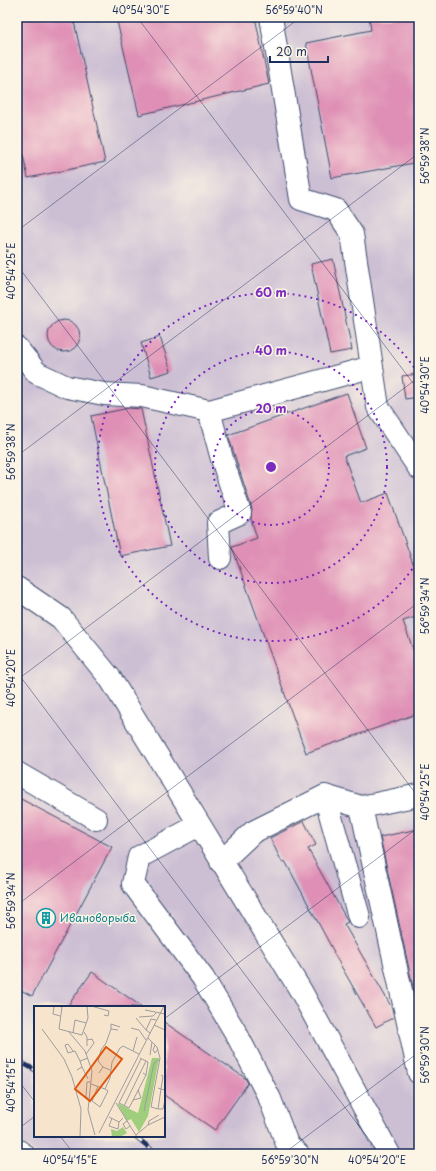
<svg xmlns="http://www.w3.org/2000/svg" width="436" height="1171" viewBox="0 0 436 1171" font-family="'Playpen Sans',sans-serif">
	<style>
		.industrial { fill: #ccbfd4; fill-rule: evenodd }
		.building { fill: #df8fb5 }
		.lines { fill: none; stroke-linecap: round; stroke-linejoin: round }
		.minor-casing { stroke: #3c4a6e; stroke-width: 24 }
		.minor { stroke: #fff; stroke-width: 22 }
		.rail-casing { stroke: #1b2f5e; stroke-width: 4.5 }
		.rail { stroke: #fcf5e5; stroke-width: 3; stroke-dasharray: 9; stroke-linecap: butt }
		.ticks { fill: none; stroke: #1b2f5e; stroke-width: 1; stroke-opacity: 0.45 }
		.ring { fill: none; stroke: #7b2cbf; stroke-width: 2; stroke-dasharray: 2 4 }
		.labels { text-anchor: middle; stroke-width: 3; stroke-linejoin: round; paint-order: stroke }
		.culture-label { font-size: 11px; fill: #0d838f; stroke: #fcf5e5; text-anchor: start }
		.inset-road { fill: none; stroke: #9e9ca0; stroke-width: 1 }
		.view { fill: #de5710; fill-opacity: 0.15; stroke: #de5710; stroke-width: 2 }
		.inset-edge { fill: none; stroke: #1b2f5e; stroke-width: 2 }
		.centre { fill: #7b2cbf; stroke: #fcf5e5; stroke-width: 2 }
		.ring-label { font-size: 12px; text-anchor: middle; font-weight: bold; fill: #7b2cbf; stroke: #fcf5e5; stroke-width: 3; stroke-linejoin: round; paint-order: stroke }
		.neatline { fill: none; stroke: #1b2f5e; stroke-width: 1.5 }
		.ticks-label { font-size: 10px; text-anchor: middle; fill: #1b2f5e }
	</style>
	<rect width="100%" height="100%" fill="#fcf5e5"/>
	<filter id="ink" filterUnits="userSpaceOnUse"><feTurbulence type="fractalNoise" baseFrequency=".025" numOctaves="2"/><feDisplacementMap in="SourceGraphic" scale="8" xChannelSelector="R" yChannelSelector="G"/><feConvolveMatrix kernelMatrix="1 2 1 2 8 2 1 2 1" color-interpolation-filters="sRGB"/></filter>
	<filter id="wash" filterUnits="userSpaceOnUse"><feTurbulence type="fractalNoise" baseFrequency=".012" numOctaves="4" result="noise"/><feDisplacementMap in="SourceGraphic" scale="16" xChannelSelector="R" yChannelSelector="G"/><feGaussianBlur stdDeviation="0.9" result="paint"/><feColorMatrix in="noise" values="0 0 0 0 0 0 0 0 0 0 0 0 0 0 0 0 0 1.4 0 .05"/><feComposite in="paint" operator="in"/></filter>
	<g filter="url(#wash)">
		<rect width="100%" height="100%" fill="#f6e5cc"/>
		<!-- industrial -->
		<path class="industrial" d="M17,17H419V1154H36L17,1141ZM35,1007H164V1136H35Z"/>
		<g id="blocks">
			<!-- building -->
			<path class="building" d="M17,17H73L105,162L28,178L17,126Z
				M116,17H255L269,84L139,115Z
				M369,17H419V162L332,178L306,43L371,30Z
				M333,259L352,350L330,354L311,264Z
				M48 336a16 16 0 1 1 32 0a16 16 0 1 1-32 0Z
				M160,337L171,371L151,377L141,343Z
				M419,374V397L405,399L402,376Z
				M347,393L366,448L344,456L361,503L388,493L419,581V616L403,621L419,666V713L306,753L232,547L257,538L251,519L252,509L228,435Z
				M129,408L141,409L170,546L120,556L91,416Z
				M17,797L112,847L32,996L17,988Z
				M304,821L316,845L308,849L348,922L344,924L392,1008L394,1017L376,1027L333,952H334L285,861L282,862L270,838Z
				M419,829V1005H417L380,837Z
				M92,972L142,1007H67Z
				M164,1022L245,1078L248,1083L215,1130L164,1095Z"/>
		</g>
	</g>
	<g filter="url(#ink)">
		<use href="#blocks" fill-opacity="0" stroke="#3c4a6e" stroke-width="1"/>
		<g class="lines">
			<defs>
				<path id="minor" d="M271,17L301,199L336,210L352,234L378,407L419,468
					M17,348L37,373L67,387L104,394L142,396L209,411
					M220,558L218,523L240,513L222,459L209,411L371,367
					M17,588L61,618L110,678L301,991L389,1154
					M17,773L96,819
					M325,796L359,917
					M361,807L419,1073
					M199,825L139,857L133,884L203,978L237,1035L270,1099L287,1144L298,1154
					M221,862L253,832L325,796L361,807L419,795
					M17,1150L23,1154"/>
			</defs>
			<!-- minor casing -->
			<use href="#minor" class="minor-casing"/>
			<!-- minor -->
			<use href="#minor" class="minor"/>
			<defs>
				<path id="rail" d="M17,1060L35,1070
					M135,1136L157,1154"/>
			</defs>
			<!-- rail casing -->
			<use href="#rail" class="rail-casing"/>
			<!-- rail -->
			<use href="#rail" class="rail"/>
		</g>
	</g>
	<!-- ticks -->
	<path class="ticks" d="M137,17L419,391M17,231L301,17M17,265L419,798M17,456L419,153M17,672L380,1154M17,680L419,377M17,905L419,602M164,1019L419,827M17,1079L35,1102M17,1130L35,1116M60,1136L74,1154M283,1154L419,1052"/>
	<!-- distance rings -->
	<g class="ring">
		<circle cx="271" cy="467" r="58"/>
		<circle cx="271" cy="467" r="116"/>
		<path d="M419 559A174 174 0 1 1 419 375"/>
	</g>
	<!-- icons -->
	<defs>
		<symbol id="building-ring" viewBox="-11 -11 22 22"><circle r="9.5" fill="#fcf5e5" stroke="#0f9aa8" stroke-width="1.5"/><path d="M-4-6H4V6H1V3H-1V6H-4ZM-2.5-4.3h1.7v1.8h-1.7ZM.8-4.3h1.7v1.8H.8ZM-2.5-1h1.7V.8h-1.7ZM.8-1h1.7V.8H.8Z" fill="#0f9aa8"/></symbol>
	</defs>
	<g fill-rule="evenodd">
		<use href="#building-ring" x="35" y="907" width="22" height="22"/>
	</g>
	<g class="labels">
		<!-- culture labels -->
		<g class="culture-label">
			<text x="60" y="922">Ивановорыба</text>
		</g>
	</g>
	<!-- overview -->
	<g transform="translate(34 1006)">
		<rect width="131" height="131" fill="#f6e5cc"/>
		<path d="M118,52H125L114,110L105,126L97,113L93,115L83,97L104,107ZM89,121L93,127L86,131H78L77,123L83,125Z" fill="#9fce7d"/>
		<path class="inset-road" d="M17,0L20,1L19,8L26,10M24,0L28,1L25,23L48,29L54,12L53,0M57,0L75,5L74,10L70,9M111,4L131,8M105,11L119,10L122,7M102,12L112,24M120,19L131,24M97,22L105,24L112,34M8,23L30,53L38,71L47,103L46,131M77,23V18L86,21M35,26L51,45L58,65L54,104L61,129M50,26L53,31V40M39,27L41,14L52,17M116,27L112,24L117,13L122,14M114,32L123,41L126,52L117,101L124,103L127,83L131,84M121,39L119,44L121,47L124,43M39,45L34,38L31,39L34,47L41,45L46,55L54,52M99,45L103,31M52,48L60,37L58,33L53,34M116,49L118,36M106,52L114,56L112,69L109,67M107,53L85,97L95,102L112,69M48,61L54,73M69,61L64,55L67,44L72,37L77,23L84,24M43,64L48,61L46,55M65,67L69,61L76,64M57,78L71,83M64,80L58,95L66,101L74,85L71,83L76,72L78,56L86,42L89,40L105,48M124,82L127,83L129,70L127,69M99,94L107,92L104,84M55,95L52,90L53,76H57M82,97L103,131M90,100L112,55M124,103H129L131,94M110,105L120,57L125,54M75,111L85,116L89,112M78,112L75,120L84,123L85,116M93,115L89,118L92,123L96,120M114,119L115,115L125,109M65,127L130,0M102,129L114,119L131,111"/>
		<path class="view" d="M72,41L88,53L56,95L41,83Z"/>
		<rect width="131" height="131" class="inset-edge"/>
	</g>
	<circle cx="271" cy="467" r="6" class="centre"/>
	<g class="ring-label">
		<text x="271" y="297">60 m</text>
		<text x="271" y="355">40 m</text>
		<text x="271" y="413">20 m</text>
	</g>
	<!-- margin -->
	<rect width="436" height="1171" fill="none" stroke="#fcf5e5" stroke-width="44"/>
	<!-- scale -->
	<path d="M270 56v6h58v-6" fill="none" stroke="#1b2f5e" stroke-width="2"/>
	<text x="276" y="56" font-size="12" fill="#1b2f5e" stroke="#fcf5e5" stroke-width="3" paint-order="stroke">20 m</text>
	<rect x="22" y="22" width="392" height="1127" class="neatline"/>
	<g class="ticks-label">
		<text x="141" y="14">40°54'30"E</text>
		<text x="294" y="14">56°59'40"N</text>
		<text transform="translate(425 156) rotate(-90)" y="4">56°59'38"N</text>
		<text transform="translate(11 271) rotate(-90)" y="4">40°54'25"E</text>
		<text transform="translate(425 385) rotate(-90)" y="4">40°54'30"E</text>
		<text transform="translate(11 452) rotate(-90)" y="4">56°59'38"N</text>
		<text transform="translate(425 606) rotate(-90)" y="4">56°59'34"N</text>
		<text transform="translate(11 678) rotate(-90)" y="4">40°54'20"E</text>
		<text transform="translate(425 792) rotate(-90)" y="4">40°54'25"E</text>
		<text transform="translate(11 901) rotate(-90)" y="4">56°59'34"N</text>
		<text transform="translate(425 1055) rotate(-90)" y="4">56°59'30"N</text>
		<text transform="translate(11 1085) rotate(-90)" y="4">40°54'15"E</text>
		<text x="70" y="1164">40°54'15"E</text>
		<text x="290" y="1164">56°59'30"N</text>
		<text x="377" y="1164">40°54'20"E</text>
	</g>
</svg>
